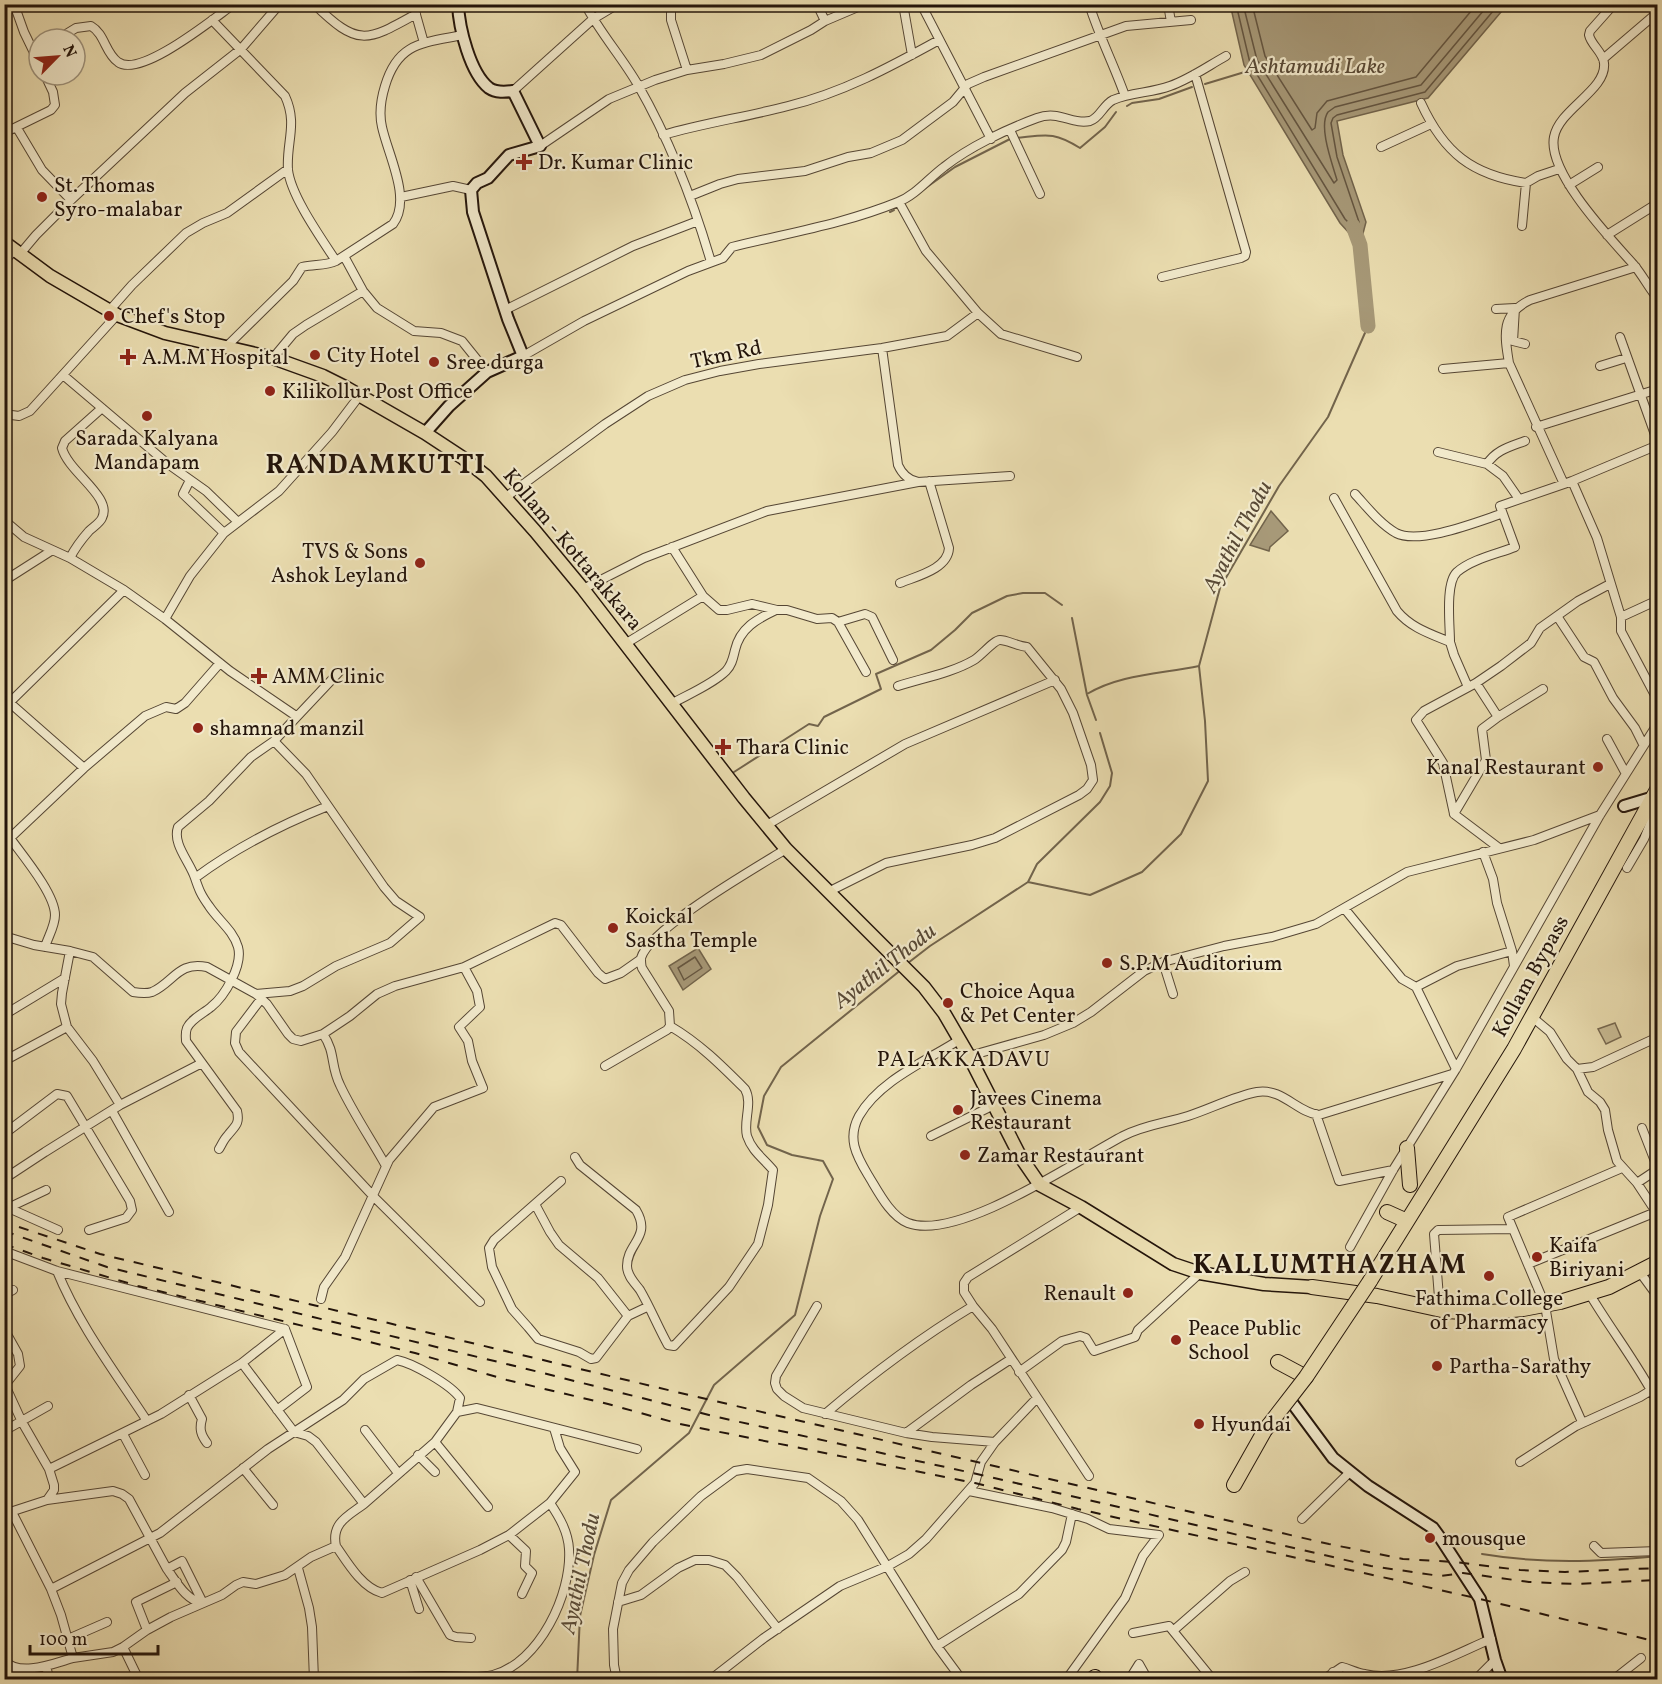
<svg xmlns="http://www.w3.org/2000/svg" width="1662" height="1684" viewBox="0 0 1662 1684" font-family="Vollkorn,serif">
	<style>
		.green { fill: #c9bc95; stroke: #766850; stroke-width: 1.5 }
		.water { fill: #a79978; stroke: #72644c; stroke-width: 1.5 }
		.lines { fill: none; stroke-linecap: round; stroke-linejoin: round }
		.shore { stroke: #655641; stroke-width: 1.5 }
		.stream { stroke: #72644c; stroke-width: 2 }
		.river { stroke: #a79978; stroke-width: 15 }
		.street-casing { stroke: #554634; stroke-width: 10 }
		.secondary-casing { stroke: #23140a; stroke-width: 14 }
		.primary-casing { stroke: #23140a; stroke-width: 15 }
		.highway-casing { stroke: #23140a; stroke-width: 16 }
		.street { stroke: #f2eacc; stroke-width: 8 }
		.secondary { stroke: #f2eacc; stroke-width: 10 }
		.primary { stroke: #ebdeb1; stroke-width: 12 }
		.highway { stroke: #ebdeb1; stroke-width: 14 }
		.rail { stroke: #23140a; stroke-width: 2; stroke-dasharray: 10 10; stroke-linecap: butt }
		.highway-bridge-casing { stroke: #23140a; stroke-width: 16; stroke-linecap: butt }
		.highway-bridge { stroke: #ebdeb1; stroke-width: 14 }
		.poi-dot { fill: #8f2418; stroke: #f2eacc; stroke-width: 2 }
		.labels { text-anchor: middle; stroke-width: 4.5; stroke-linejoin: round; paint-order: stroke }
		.poi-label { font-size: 21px; fill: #23140a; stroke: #f2eacc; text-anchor: start }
		.street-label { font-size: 21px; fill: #23140a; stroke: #f2eacc }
		.water-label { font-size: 22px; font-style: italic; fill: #584936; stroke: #f2eacc }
		.neighbourhood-label { font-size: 22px; letter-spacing: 1.5px; fill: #23140a; stroke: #f2eacc }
		.district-label { font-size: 27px; font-weight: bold; letter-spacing: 1.5px; fill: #23140a; stroke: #f2eacc }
	</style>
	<rect width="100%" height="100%" fill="#ebdeb1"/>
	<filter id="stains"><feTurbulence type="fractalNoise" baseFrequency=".00333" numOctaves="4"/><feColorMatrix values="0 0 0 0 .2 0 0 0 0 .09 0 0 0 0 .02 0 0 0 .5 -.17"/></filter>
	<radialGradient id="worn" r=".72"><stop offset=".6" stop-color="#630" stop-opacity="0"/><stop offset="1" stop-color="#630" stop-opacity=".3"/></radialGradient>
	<!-- green -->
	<path class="green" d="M1615,1023L1621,1037L1606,1044L1598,1029Z"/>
	<!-- water -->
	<path class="water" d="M1230,4L1507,5L1428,98L1337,121L1343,155L1366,222L1360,245L1340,223L1244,65Z
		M1271,511L1288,531L1270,547L1269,551L1250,545Z
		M698,948L711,969L683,990L669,966Z"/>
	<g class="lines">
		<!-- shore -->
		<path class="shore" d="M1236,4L1250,63L1345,219L1355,229L1358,228L1359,222L1337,157L1331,123L1333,118L1337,115L1425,92L1499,4
			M1243,4L1257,60L1334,183L1337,180C1332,163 1318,126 1328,112L1335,107L1421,85L1489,4
			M1252,4L1265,56L1312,130L1315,128L1317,113L1327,101L1416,77L1477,4
			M695,957L702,968L684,980L678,968Z"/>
		<!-- stream -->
		<path class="stream" d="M1205,84L1248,71
			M1127,106L1132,103L1159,99L1192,87
			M1016,138C1046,135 1053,131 1080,148L1105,127L1116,112
			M920,192L955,167L1010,139
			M890,212L894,210
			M1072,618L1087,695L1096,720
			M1087,694C1120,674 1161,674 1199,666
			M734,772L809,724L818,726L824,717L881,689L876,674L931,650L955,630L972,613L1007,596L1023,593H1045L1062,605
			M1028,882L1037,864L1100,802L1110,786L1112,773L1100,733
			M908,963L930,946L1028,882L1090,895L1142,872L1181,834L1208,781L1205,721L1199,666L1220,588L1279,486L1328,417L1368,326
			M1482,1554C1542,1564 1597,1562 1658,1556
			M577,1680L580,1616L594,1555L611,1500L689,1433L714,1385L795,1315L820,1216L833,1179L823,1161L792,1155L767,1145L758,1127L764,1096L781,1067L902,969"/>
		<!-- river -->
		<path class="river" d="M1353,226L1360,245L1368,326"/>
		<defs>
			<path id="street" d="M14,4L24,32L39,63
				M314,4C358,47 366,42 416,14
				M413,4L424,43
				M585,4C600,33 622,57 638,85C670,141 693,200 711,262
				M671,4V20L687,70
				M817,4L825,21
				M903,4L912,55
				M921,4L991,139
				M1089,4C1099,36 1114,65 1125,96
				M1168,4L1171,22
				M1614,4L1590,31L1589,35C1591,45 1603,52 1604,63C1607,90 1559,109 1554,137C1547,173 1611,239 1634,265C1643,276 1649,288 1658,299
				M212,20L285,96C298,124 286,142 288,170C291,196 321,238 336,261
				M58,39L76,28L91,26C105,34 105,53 118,62C140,79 214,18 234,4
				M1603,59L1658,12
				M513,91L593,19L618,4
				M1421,103C1444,153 1472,175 1526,183L1538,176L1559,169
				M17,128L42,170L71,200L36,235L20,254
				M1010,130L1040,194
				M4,133L51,110L55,105L53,92L45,75
				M663,135C704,123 746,117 788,106C842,93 890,67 939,40
				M540,146L609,99L655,80L687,70L724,64L761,55L811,30L825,21L865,4
				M1381,147L1431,124
				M1569,185L1598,167
				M690,196L720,184L738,179L805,171L848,157L871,153L902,140L953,102L968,84L984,77L1126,26L1191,20
				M401,197L453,186L471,190
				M71,200L185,93L241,49L279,5
				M899,202L926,251L978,313L1001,334L1077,357
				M1522,226L1526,183
				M1607,235L1658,203
				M344,256L363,291L377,308L414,331L441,333L462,341L487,372
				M4,262L14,250
				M1636,267L1530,300C1501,314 1504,334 1509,363L1564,484L1572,481L1597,538L1621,617V631L1658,701
				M1162,277L1241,258L1245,256L1246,252L1195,74
				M1496,309L1515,308L1513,341L1525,344
				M505,310L633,246L698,221
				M109,311L132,285L186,233L203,223L227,213L288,169
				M1620,337L1658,443
				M225,348L293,281L302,267C314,264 325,266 336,261L393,224C412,199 388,155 382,127C379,114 381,99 385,86C398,42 423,43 463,35
				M882,348L898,465C902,474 908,480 918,482L1010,476
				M523,356L584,321L688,271L723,258L732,247C788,233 844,224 898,202C916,195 929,178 944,167C969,147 1007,129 1037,118C1059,110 1072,125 1090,121C1100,118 1103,105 1113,100C1131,92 1152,93 1170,86C1190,79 1208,66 1226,56
				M273,358L293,334L306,325L363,291
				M1600,366L1626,358
				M1443,369L1509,363
				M63,375L168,464L206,491L238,522
				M4,414L19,416L30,411L117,315
				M1536,427L1658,389
				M1438,452L1487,464L1503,476L1519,499
				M1487,464C1496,450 1509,447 1525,441
				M1572,481L1658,445
				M189,482L183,494L224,533
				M1355,494C1367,507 1380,524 1396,533C1419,545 1477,522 1501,514
				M506,497L605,424L648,396L685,380L720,371L759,364L882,348L947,336L978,313
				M1334,498L1397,611C1411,628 1431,634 1450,642L1454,655L1468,687
				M4,520L24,537L70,558L124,590L165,619L230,671L296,716
				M672,547L703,596L719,610H727L752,604L777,610H787L817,619L832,618L838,622L866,672
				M70,558C75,548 81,540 89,531C93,527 100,523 102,518C113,497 68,472 62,448L65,441L102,408
				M4,581L51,551
				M900,583C917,576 948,569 949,548L929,481
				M583,589L644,558L767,511L918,482
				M1557,616L1584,657L1594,662L1613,698L1635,728L1643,744
				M1621,617L1658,600
				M165,619L190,576L224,533L279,491L332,432L360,395
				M838,622L865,614L872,617L893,660
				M1450,642C1450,625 1445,583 1457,572C1472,559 1497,554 1515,547L1500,506L1564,484
				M625,644L703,596
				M1476,683L1498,717L1482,729L1486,760L1454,814L1499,848
				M10,703L84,768L145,716L166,707L176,709L185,703L220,663
				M671,704C687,695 713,684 726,671C732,665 733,658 735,650C740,628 757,619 776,610
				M4,708L124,590
				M1498,717L1543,689
				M1607,739L1625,772
				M1454,814L1443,763L1416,720L1424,711L1476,683L1501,666L1531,643L1540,628L1578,601L1610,584
				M767,825L905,744L1055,680
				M4,833L10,838C23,856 55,894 55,915C55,926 48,937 45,947
				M10,838L84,768
				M1483,852L1493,879L1497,903L1512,951L1514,966
				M1627,868L1644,839L1654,814L1658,811
				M195,878C237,847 280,825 328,806
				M830,891L886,863L972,845L995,838L1079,795L1087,789L1093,780L1091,765L1073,713L1061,689L1027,647C1017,646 1007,640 1000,640C994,640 981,656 974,660C952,673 923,678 898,686
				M1344,908L1402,979L1416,987L1456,1069
				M4,936L34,945L70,951L93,957L133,992C139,993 146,994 152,992C174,982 178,961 207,967L256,994L267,1004L288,1034L293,1039L301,1041L323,1034L350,1016L377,994L395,986L464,967L555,923L561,925L598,973L605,979L621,973L641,959
				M70,951L62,993L61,1004L67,1027L93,1061L120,1105
				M1163,962L1173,994
				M1416,987L1457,966L1512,951
				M256,994L290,991L303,986L336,966L390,943L420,917L396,901L384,887L306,774L274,741
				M261,999L236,1032L235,1043L239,1052L374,1197L480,1302
				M4,1015L65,978
				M1532,1017L1550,1032L1567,1059L1577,1069L1593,1067L1658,1037
				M323,1034C336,1053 330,1065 340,1085C353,1113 371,1139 386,1166
				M959,1040C926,1061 879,1081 859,1116C847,1138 856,1155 868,1175C878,1191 890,1216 908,1223C958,1242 1077,1160 1123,1136C1144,1125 1166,1123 1188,1116C1210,1109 1235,1096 1257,1092C1283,1088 1296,1112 1319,1115L1452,1074
				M969,1056L1044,1035L1073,1023L1091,1012L1144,971L1163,962L1224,946L1272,937L1316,924L1407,872L1534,840L1600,815
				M4,1061L67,1027
				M605,1066L667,1030L670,1026L669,1011L642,968C641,965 641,961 641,958C649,929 757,867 786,849
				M1577,1069L1588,1092L1600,1102L1605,1110L1608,1130L1617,1161L1637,1183L1658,1215
				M112,1111L169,1212
				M1316,1114L1339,1181L1393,1170
				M1642,1128L1658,1169
				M4,1134L57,1094L67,1096L130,1201L132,1210L126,1218L89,1230
				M931,1136L994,1105
				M219,1149C222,1144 224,1139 228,1135C235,1126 240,1124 237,1111L186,1041C186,1037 185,1033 187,1028C191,1019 204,1013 211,1007C225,996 243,965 238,947C233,930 218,920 209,906C201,895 199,890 195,878C190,862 172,844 178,827L209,801L251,757L274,741L339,672
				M575,1157L580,1165L636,1210C652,1237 627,1243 627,1266C627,1276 635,1283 640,1290C650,1307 658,1327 668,1345L674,1346L729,1287L758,1244L768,1205L773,1170C763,1158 752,1151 747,1136C743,1121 753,1103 745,1089C721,1065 699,1043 670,1026
				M4,1179L45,1152L120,1105L202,1063
				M561,1181L494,1240L489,1248L492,1267L512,1309L528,1327L538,1339L579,1352L591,1359L596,1358L628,1316L647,1307
				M1637,1183L1658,1169
				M535,1204L550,1232L559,1245L598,1278L628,1316
				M4,1206L58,1230
				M10,1207L46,1190
				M1081,1207L968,1277L964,1283V1292L973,1306L992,1329L1089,1476
				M1350,1247L1393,1170L1456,1069L1600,815L1658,723
				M4,1251L57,1271L285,1329
				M1528,1264L1656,1212
				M57,1271C79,1325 115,1372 147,1421
				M1639,1271L1658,1297
				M1589,1293C1611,1330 1638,1364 1658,1403
				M4,1295L13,1290
				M321,1299L324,1287L345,1257L389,1160L434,1107L483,1088L472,1061L468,1041L459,1027L480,1007L477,991L464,967
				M817,1306L776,1376L775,1383L777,1389L784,1396L803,1408L906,1433L932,1437L995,1442
				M1440,1310L1434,1234L1438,1230L1513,1229
				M4,1329L18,1354L20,1366L5,1385L22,1422L49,1469L54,1485V1490L47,1500L4,1514
				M1019,1372L1062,1341L1080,1336L1086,1338L1094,1351L1135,1337L1138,1330L1200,1273
				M189,1395L202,1419C199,1429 201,1435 207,1443
				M277,1410L307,1387L285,1329
				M825,1414C872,1374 920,1338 973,1306
				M1582,1422L1554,1359L1545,1305L1508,1217L1622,1168
				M365,1430L398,1473
				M4,1431L48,1406
				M906,1433L971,1385L1011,1359
				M123,1434L145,1475
				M435,1442L488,1507
				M418,1455L435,1472
				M1520,1462L1576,1426L1640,1397L1658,1386
				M243,1468L273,1505
				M49,1469L161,1414L242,1363L285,1329
				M969,1491L1052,1508L1088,1519L1109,1529L1159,1535L1143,1556L1125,1598L1066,1680
				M47,1500L113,1491L122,1494L129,1499L167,1569L182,1561L203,1603
				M364,1504L435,1442L457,1412L477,1408L637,1449
				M1302,1519L1350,1472
				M509,1535L526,1551L525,1566L532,1573L522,1594
				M336,1546C347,1562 362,1588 382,1593L480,1550L509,1535L550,1503
				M1594,1546L1601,1553L1658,1551
				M298,1568L309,1608L312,1627L314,1680
				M167,1569C176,1581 186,1601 203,1603
				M416,1577L450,1635L456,1637L471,1638
				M410,1580L419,1609
				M51,1589L160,1533L268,1449L343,1400L364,1379L397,1360C413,1363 451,1385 460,1398L457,1412
				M618,1602L641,1595L678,1568L695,1560H709L725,1565L737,1577L778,1629
				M147,1630L136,1602L177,1582
				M1174,1630L1230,1581L1245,1572
				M1133,1633L1169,1626L1213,1680
				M68,1639L107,1622
				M937,1646L1019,1594L1062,1550L1066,1542L1072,1514
				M123,1647L139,1680
				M73,1658L113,1652L123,1647L147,1630L171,1617L222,1595L236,1585L243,1582L256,1584L285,1575L311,1557L336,1546C331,1523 348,1516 364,1504L316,1442L308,1436L294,1432L242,1363
				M4,1660C19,1678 55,1663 73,1658L61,1615L51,1589L12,1512
				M46,1667L50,1680
				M1333,1672L1338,1680
				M4,1677L20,1669
				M355,1680C384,1678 413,1676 442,1676C458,1676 477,1679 493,1675C539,1663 572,1594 569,1549C568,1532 560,1518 550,1503L575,1472L560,1448L554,1428
				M617,1680L614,1665L613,1629L622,1583L629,1570L653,1542L701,1496L735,1471L747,1469L808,1478L841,1501L858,1520L937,1646L962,1680
				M710,1680L764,1638L840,1586L888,1566L909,1554L926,1539L975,1483L981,1462L995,1442L1037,1398
				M1129,1680L1139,1664L1148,1680
				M1323,1680L1342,1667C1350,1669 1357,1673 1365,1674C1404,1684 1455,1654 1491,1639
				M1475,1680L1495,1660
				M1613,1680L1641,1658"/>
			<path id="secondary" d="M425,433L449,406L487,372L523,356L508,319L473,212L471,190L477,183L488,178L509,155L540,146L513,91C505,92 496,93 489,88C470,73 459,28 458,4
				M1624,806L1654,797
				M1290,1400L1333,1458L1368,1486L1433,1528L1441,1539L1480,1599L1495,1660L1502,1680"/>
			<path id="primary" d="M4,242L50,276L117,315L165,333L273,358L323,376L345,387L425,433L463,458L486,476L535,531L583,589L744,798L786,849L924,987L944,1013L969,1056L1020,1156L1040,1185L1081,1207L1173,1264L1200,1273L1264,1284L1312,1287"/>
			<path id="highway" d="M1407,1148L1410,1185
				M1387,1212L1407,1221
				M1370,1281L1514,1049L1658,788
				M1312,1287L1377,1296L1446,1311L1481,1313L1523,1309L1560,1302L1609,1287L1658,1262
				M1278,1362L1306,1377
				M1234,1485L1265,1430
				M1091,1680L1095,1677"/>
		</defs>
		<!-- street casing -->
		<use href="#street" class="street-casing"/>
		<!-- secondary casing -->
		<use href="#secondary" class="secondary-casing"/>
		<!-- primary casing -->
		<use href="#primary" class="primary-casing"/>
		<!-- highway casing -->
		<use href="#highway" class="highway-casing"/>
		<!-- street -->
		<use href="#street" class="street"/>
		<!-- secondary -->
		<use href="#secondary" class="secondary"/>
		<!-- primary -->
		<use href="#primary" class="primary"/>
		<!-- highway -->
		<use href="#highway" class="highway"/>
		<!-- rail -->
		<path class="rail" d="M19,1227L100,1254L689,1395L1329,1544L1403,1559L1455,1562L1520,1570L1565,1572L1658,1568
			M4,1231L107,1267L523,1368L717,1417L977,1474L1371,1566L1440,1576L1463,1573L1529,1582L1576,1584L1658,1580
			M4,1244L43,1258L138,1286L415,1353L507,1380L608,1404L680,1424L975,1483L1078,1509L1480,1599L1658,1642"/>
		<defs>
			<path id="highway-bridge" d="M1265,1430L1306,1377L1370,1281"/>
		</defs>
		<!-- highway-bridge casing -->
		<use href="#highway-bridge" class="highway-bridge-casing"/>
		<!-- highway-bridge -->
		<use href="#highway-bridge" class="highway-bridge"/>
	</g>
	<!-- markers -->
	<g class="poi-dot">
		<path d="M521 153h6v6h6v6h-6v6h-6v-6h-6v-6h6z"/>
		<circle cx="42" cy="197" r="6"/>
		<circle cx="109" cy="316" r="6"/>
		<circle cx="315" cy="355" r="6"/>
		<path d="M125 348h6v6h6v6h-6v6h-6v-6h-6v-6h6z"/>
		<circle cx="434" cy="362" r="6"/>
		<circle cx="270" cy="391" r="6"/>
		<circle cx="147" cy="416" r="6"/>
		<circle cx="420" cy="563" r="6"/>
		<path d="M256 667h6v6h6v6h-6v6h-6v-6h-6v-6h6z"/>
		<circle cx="198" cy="728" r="6"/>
		<path d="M720 738h6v6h6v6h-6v6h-6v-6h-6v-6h6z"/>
		<circle cx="1598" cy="767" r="6"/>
		<circle cx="613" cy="928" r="6"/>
		<circle cx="1107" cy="963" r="6"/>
		<circle cx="948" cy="1003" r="6"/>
		<circle cx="958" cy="1110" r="6"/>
		<circle cx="965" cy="1155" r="6"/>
		<circle cx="1537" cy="1257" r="6"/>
		<circle cx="1489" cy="1276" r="6"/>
		<circle cx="1128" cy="1293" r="6"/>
		<circle cx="1176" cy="1340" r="6"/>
		<circle cx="1437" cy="1366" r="6"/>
		<circle cx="1199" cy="1424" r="6"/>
		<circle cx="1430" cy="1538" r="6"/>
	</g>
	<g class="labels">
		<!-- poi labels -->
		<g class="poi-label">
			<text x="538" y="169">Dr. Kumar Clinic</text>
			<text x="54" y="192">St. Thomas<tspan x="54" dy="24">Syro-malabar</tspan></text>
			<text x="121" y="323">Chef's Stop</text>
			<text x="327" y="362">City Hotel</text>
			<text x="142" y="364">A.M.M Hospital</text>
			<text x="446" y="369">Sree durga</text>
			<text x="282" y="398">Kilikollur Post Office</text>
			<text x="147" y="445" text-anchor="middle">Sarada Kalyana<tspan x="147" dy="24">Mandapam</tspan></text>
			<text x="408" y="558" text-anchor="end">TVS &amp; Sons<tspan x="408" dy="24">Ashok Leyland</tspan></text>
			<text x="272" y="683">AMM Clinic</text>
			<text x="210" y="735">shamnad manzil</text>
			<text x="736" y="754">Thara Clinic</text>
			<text x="1586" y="774" text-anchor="end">Kanal Restaurant</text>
			<text x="625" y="923">Koickal<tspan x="625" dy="24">Sastha Temple</tspan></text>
			<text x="1119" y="970">S.P.M Auditorium</text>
			<text x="960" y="998">Choice Aqua<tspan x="960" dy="24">&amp; Pet Center</tspan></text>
			<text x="970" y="1105">Javees Cinema<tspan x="970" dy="24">Restaurant</tspan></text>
			<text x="977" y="1162">Zamar Restaurant</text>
			<text x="1549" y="1252">Kaifa<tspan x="1549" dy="24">Biriyani</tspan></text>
			<text x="1116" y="1300" text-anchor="end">Renault</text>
			<text x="1489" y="1305" text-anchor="middle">Fathima College<tspan x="1489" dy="24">of Pharmacy</tspan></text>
			<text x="1188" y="1335">Peace Public<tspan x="1188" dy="24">School</tspan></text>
			<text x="1449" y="1373">Partha-Sarathy</text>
			<text x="1211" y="1431">Hyundai</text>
			<text x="1442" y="1545">mousque</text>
		</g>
		<!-- street labels -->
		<g class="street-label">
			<text transform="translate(726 354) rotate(-12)" y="7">Tkm Rd</text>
			<text transform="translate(573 549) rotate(50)" y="7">Kollam - Kottarakkara</text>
			<text transform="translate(1530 976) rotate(-61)" y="7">Kollam Bypass</text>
		</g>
		<!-- water labels -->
		<g class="water-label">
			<text x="1315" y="73">Ashtamudi Lake</text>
			<text transform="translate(1236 536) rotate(-62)" y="8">Ayathil Thodu</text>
			<text transform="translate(884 965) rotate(-38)" y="8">Ayathil Thodu</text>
			<text transform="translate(579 1573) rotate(-78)" y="8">Ayathil Thodu</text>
		</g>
		<!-- neighbourhood labels -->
		<g class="neighbourhood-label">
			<text x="964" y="1066">PALAKKADAVU</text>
		</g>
		<!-- district labels -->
		<g class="district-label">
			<text x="376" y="473">RANDAMKUTTI</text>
			<text x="1330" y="1273">KALLUMTHAZHAM</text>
		</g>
	</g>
	<!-- margin -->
	<rect width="1662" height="1684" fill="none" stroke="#ebdeb1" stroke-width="24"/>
	<rect x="6" y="6" width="1650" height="1672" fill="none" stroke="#23140a" stroke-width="3"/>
	<rect x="12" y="12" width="1638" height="1660" fill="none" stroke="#23140a" stroke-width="1.5"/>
	<!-- north arrow -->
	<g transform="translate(57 57) rotate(65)"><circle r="28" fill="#f2eacc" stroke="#9f947e" stroke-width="1.5"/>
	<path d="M0-4.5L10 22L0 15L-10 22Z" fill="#8f2418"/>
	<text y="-9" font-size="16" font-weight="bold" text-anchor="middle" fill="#23140a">N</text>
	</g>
	<!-- scale -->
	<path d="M30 1645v9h128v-9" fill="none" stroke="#23140a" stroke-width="3"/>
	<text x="39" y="1645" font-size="18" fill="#23140a" stroke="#f2eacc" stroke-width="4.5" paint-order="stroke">100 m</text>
	<rect width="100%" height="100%" filter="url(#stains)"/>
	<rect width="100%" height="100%" fill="url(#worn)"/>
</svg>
